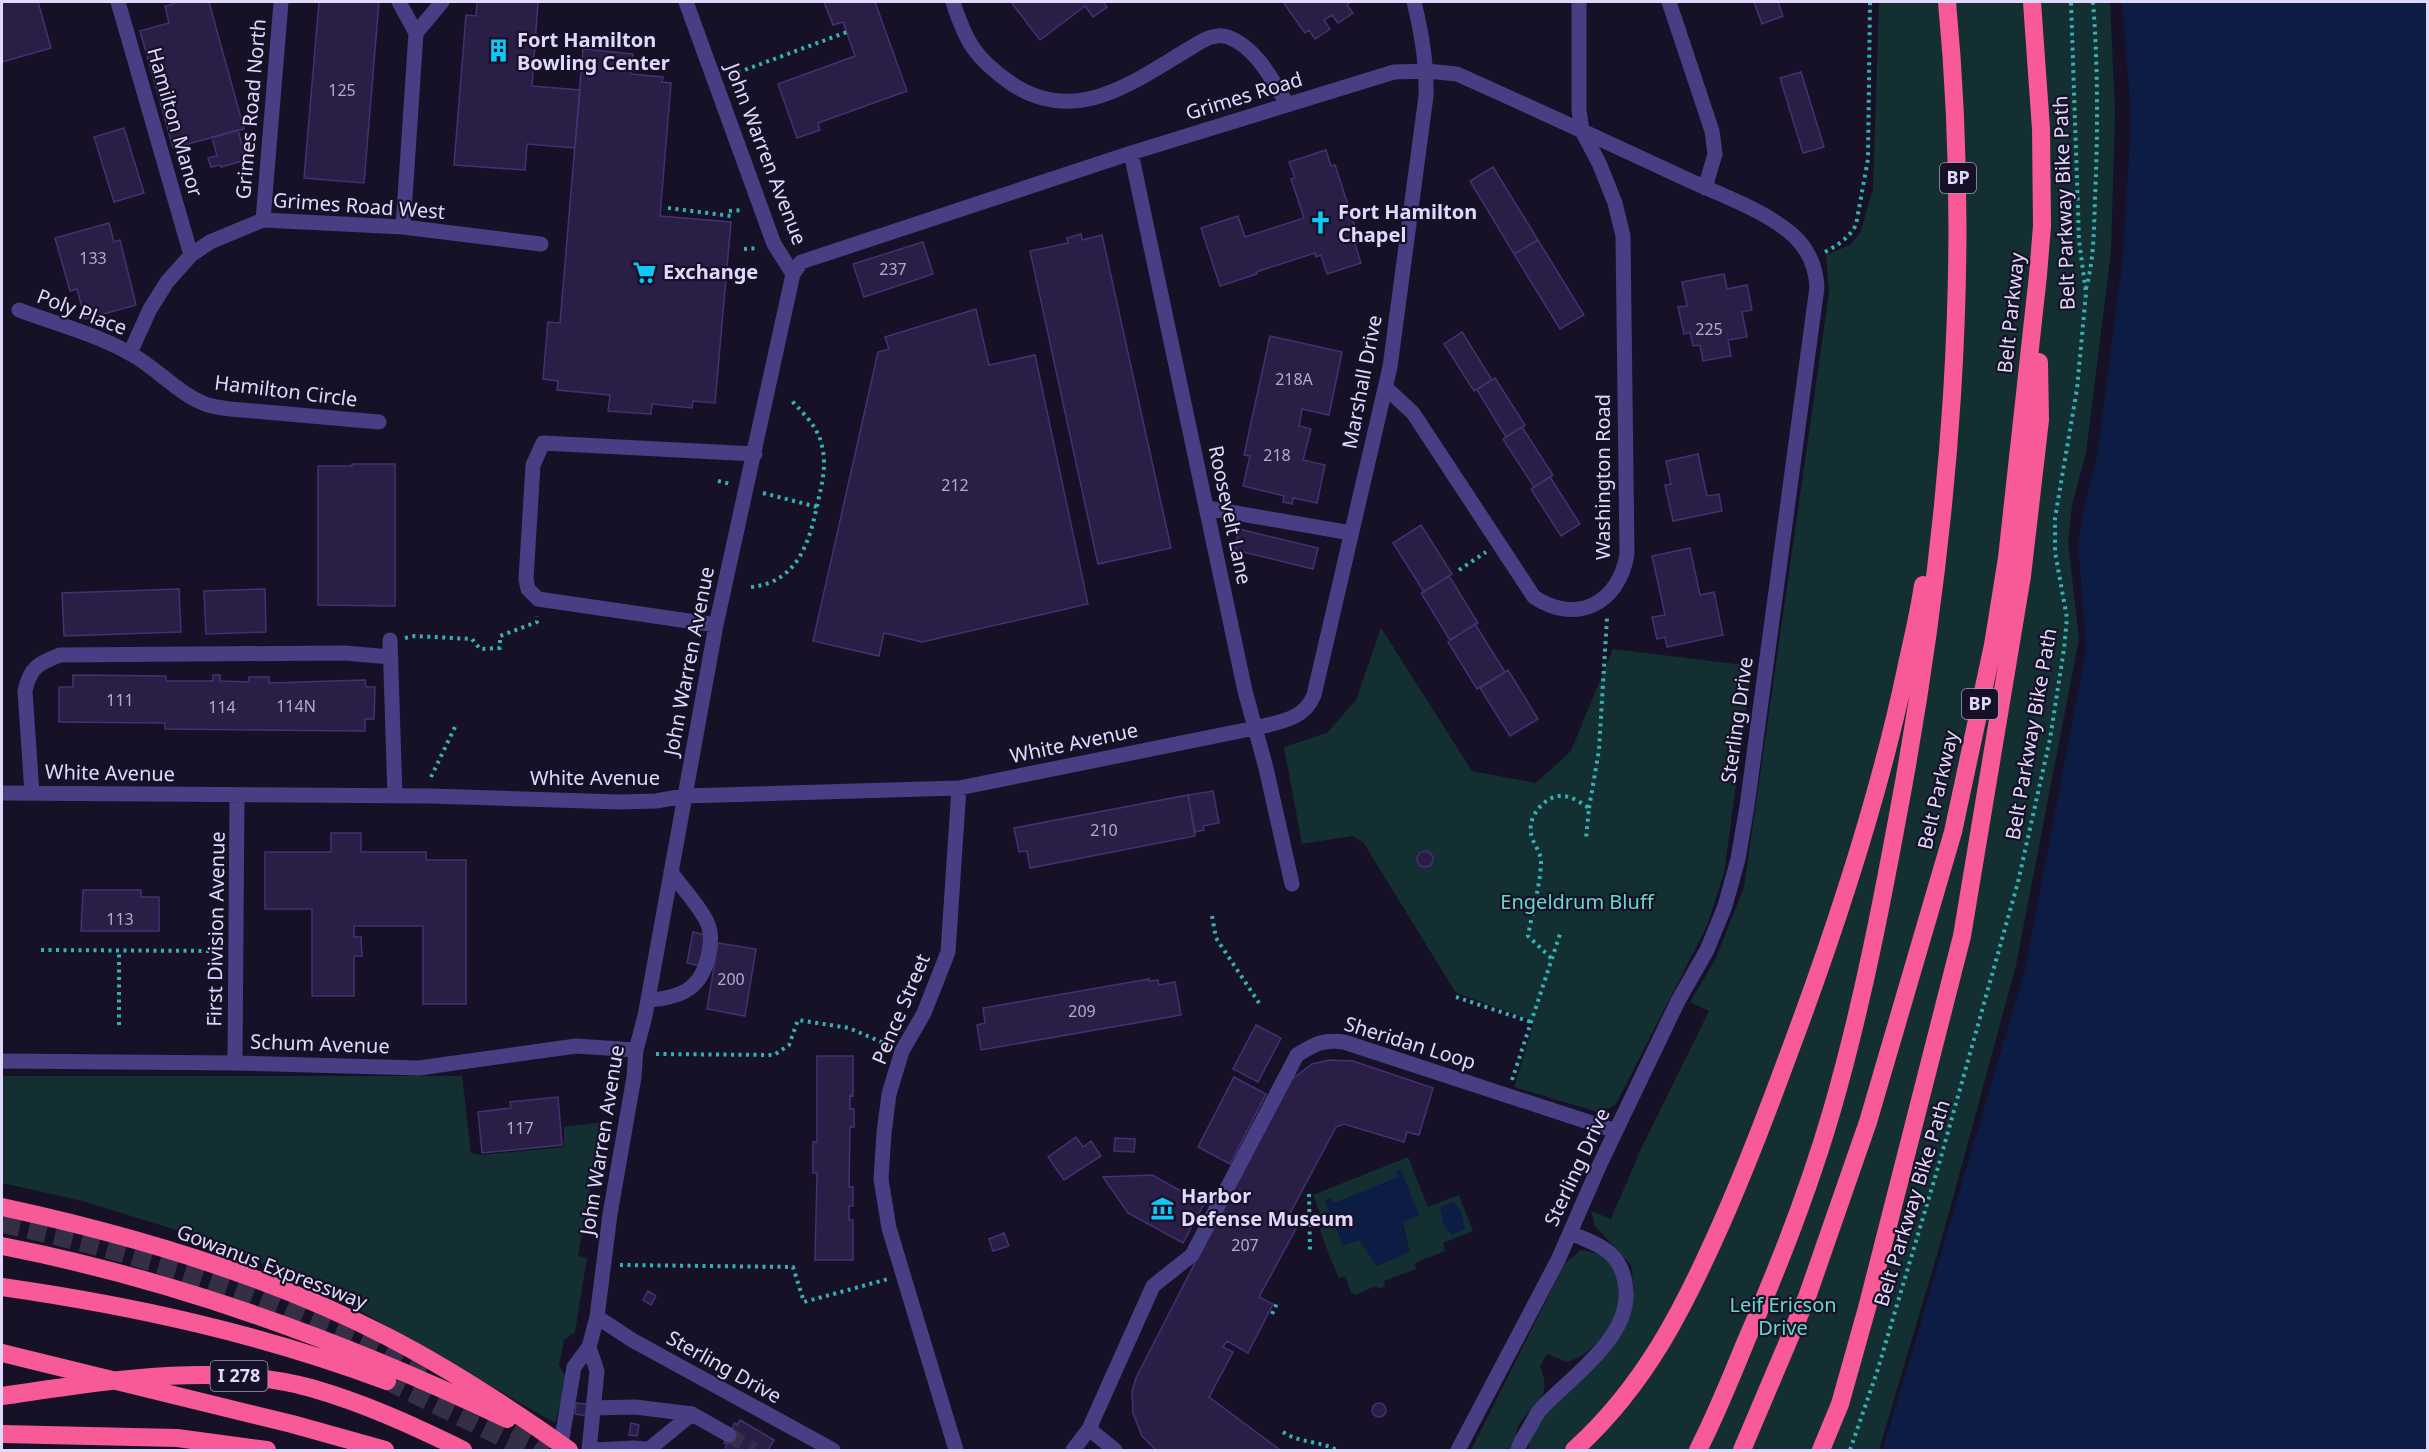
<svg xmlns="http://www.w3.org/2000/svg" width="2429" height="1452" viewBox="0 0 2429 1452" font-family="'Noto Sans',sans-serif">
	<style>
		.green { fill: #142f31 }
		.water { fill: #0d1c44 }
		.pier { fill: #161127 }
		.building { fill: #2a1e47; stroke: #433172; stroke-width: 1.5 }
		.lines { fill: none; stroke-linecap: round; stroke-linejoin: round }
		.minor-tunnel { stroke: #342f47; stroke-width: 15; stroke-dasharray: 15 8; stroke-linecap: butt }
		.highway-tunnel { stroke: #342f47; stroke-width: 18; stroke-dasharray: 18 9; stroke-linecap: butt }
		.path { stroke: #35b1b4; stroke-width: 4; stroke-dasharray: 3 4.5; stroke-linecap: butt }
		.minor { stroke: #473e84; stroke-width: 15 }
		.highway { stroke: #f85997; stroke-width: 18 }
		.labels { text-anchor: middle; stroke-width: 4.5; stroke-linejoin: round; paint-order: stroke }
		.number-label { font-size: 16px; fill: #b2aad0 }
		.shield { fill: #161127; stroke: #a39cbd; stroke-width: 1.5 }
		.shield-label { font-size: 18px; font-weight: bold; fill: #e0d8fd }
		.poi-label { font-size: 20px; font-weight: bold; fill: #e0d8fd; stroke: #161127; text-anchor: start }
		.street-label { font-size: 20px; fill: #e0d8fd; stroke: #161127 }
		.park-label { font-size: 20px; fill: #66dbc8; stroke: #161127 }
	</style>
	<rect width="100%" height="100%" fill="#161127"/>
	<!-- green -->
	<path class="green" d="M1879,2H2110L2115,112L2111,251L2086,453L2072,505L2068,542L2079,639L2016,965L1901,1390L1879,1450H1529V1440L1540,1420L1625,1324L1634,1290L1631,1265L1595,1226L1591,1211L1611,1219L1642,1147L1709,1011L1690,1002L1715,960L1744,887L1829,293L1826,255L1850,245L1860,233L1873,189Z
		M1381,628L1472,771L1536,783L1571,751L1613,649L1752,666L1724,873L1707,926L1616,1104L1601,1113L1514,1087L1534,1021L1456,993L1363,842L1352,836L1302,844L1284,747L1327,733L1356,700Z
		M2,1076H462L471,1153L481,1155L564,1147V1127L603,1122L578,1256L587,1258L575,1332L564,1340L559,1365L567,1379L555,1423L343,1301L221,1244L83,1201L2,1183Z
		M1408,1157L1428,1207L1459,1195L1473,1231L1443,1243L1445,1251L1415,1263L1416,1269L1384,1281L1385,1286L1381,1288L1373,1287L1356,1295L1351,1293L1345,1276L1339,1278C1332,1262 1325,1246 1320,1229L1325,1226L1313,1195Z
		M1581,1250C1653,1257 1616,1348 1567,1362L1547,1354L1540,1366C1555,1403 1529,1404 1518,1427C1515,1434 1515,1443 1513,1450H1471L1565,1263Z"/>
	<!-- water -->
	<path class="water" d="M2122,2H2427V1450H1882L2025,969L2086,649L2078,545L2084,508L2097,456L2123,255L2131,117Z
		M1401,1170L1419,1215L1403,1222L1410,1252L1377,1266L1359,1240L1343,1246L1325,1201L1331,1198L1334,1203L1398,1177L1396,1172Z
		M1454,1202L1462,1214L1465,1229L1452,1235L1443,1223L1440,1207Z"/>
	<!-- pier -->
	<path class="pier" d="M2119,2H2122L2131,117L2123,255L2097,456L2084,508L2078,545L2086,649L2025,969L1901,1390L1882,1450H1879L2022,968L2083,649L2075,545L2081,507L2094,455L2120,254L2128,117Z"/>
	<!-- building -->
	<path class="building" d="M2,2H38L51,48L2,62Z
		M174,2H209L244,129L173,148L140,31L169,23L165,6L174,4Z
		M319,2H379L364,183L304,178Z
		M477,2H538L532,86L580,90L575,148L527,144L525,170L454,165L466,15L476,16Z
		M824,2H875L907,91L818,123L820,130L797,138L778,84L855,56L843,22L833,25Z
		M1011,2H1103L1107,7L1093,17L1085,6L1040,40Z
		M1283,2H1351L1347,5L1353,13L1338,23L1332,15L1324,20L1330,29L1315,39L1309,30L1305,33Z
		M1754,2H1778L1783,16L1762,24Z
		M583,49L633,54L631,74L663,77L662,82L671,83L660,216L731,222L715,403L693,401L692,408L652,404L651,414L608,411L610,395L557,390L558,381L543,379L548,322L560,323Z
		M1801,72L1824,147L1803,153L1780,78Z
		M124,128L144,193L114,202L94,137Z
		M238,130L246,160L221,167L220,165L211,167L208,158L217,156L212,137Z
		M1326,150L1331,166L1335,165L1360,242L1355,244L1361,263L1327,274L1321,255L1316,257L1315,253L1256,272L1257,274L1220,286L1201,228L1238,216L1245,237L1304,218L1291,179L1295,178L1289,162Z
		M1493,167L1538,240L1514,254L1470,181Z
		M109,223L114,242L120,240L136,305L85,319L77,289L70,291L55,238Z
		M1081,234L1082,240L1102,235L1171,548L1098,564L1030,251L1068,243L1067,238Z
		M1538,240L1584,315L1560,329L1514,254Z
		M923,242L933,274L864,297L853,264Z
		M1724,274L1727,289L1747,285L1752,310L1742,312L1747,337L1728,340L1731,356L1703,361L1700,345L1693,346L1690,332L1684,334L1678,307L1687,306L1682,282Z
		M976,309L989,365L1035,355L1088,604L922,642L884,633L879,656L813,641L878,352L889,349L885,337Z
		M1462,332L1492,380L1474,391L1444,344Z
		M1270,336L1342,352L1329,415L1302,409L1299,426L1311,429L1303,460L1325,465L1317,503L1293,498L1292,504L1283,502L1284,496L1243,486L1250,456L1244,455Z
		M1495,378L1525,425L1506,437L1477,390Z
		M1522,427L1553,475L1534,487L1503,439Z
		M1698,454L1707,496L1719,494L1722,511L1673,521L1665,485L1671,484L1666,461Z
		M352,464H395V606L318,605V466H352Z
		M1550,477L1580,524L1561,536L1531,489Z
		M1421,525L1452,574L1424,592L1393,543Z
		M1239,529L1318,548L1313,569L1235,550Z
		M1690,548L1700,595L1714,592L1723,635L1667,647L1665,637L1657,639L1652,617L1665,615L1652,556Z
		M1449,576L1478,623L1450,640L1421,593Z
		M179,589L181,632L64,636L62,593Z
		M265,589L266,632L206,634L204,591Z
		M1475,624L1505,672L1477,689L1448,642Z
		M1508,670L1538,719L1510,736L1480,688Z
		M73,675L166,676V681H213V675H220V681L249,682V677H269V683L365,680L366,687H375L374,719H365V731L165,729V723L59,722V687H73Z
		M1213,791L1219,823L1203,826L1204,830L1195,832L1188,795Z
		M1188,795L1195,836L1030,868L1027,851L1019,852L1014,828Z
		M331,833H361V852H426V860H466V1004H423V926H354V937H361L362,956H354V996H312V909H265V852H331Z
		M1417 859a8 8 0 1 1 16 0a8 8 0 1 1-16 0Z
		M83,890H141V897H159V931H81Z
		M693,932L706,935L700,966L687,963Z
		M718,943L756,949L745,1016L707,1009Z
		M1149,979V981L1158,980L1159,985L1175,982L1181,1015L981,1050L977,1025L985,1023L983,1008Z
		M1256,1025L1281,1038L1258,1082L1233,1069Z
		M817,1056H853V1096L850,1095V1109H854V1127H850L849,1187H853V1206H849V1220H853V1260H815L817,1173H813V1142H817Z
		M1329,1060L1353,1061L1433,1088L1419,1135L1407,1132L1404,1142L1344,1124L1336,1127L1287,1219L1298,1225L1259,1297L1273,1304L1248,1353L1227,1341L1223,1347L1233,1352L1209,1397L1280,1450H1156L1142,1436L1133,1413L1132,1392L1136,1378L1225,1204L1292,1079L1312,1064Z
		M1234,1077L1266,1094L1230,1164L1198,1147Z
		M558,1097L562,1145L482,1153L478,1112L511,1108L510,1102Z
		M1076,1137L1083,1147L1091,1141L1101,1156L1064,1180L1048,1157Z
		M1115,1138L1135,1139L1134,1152L1114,1151Z
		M1152,1175L1204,1204L1183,1243L1128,1213L1103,1177Z
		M1004,1233L1009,1246L993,1251L989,1239Z
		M648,1291L656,1296L651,1305L643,1300Z
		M1372 1410a7 7 0 1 1 14 0a7 7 0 1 1-14 0Z
		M576,1403L587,1404L586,1416L575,1414Z
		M740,1420L774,1440L768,1450H724L727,1444L724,1443L735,1423L737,1425Z
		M631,1423L639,1425L637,1436L629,1435Z"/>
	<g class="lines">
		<!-- minor-tunnel -->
		<path class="minor-tunnel" d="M729,1435L754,1450"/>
		<!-- highway-tunnel -->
		<path class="highway-tunnel" d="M2,1224C153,1256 296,1306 433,1377
			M387,1381L527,1450
			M492,1413L548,1450"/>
		<!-- path -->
		<path class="path" d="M731,75L847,32
			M668,208L731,216
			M729,211L743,210
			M744,249L757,248
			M1825,252C1838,245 1849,238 1856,225L1868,159L1870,2
			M2086,289C2094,259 2094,229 2095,198C2098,133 2098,67 2093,2
			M718,481L731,484
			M763,493L817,507
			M1459,570L1486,552
			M751,587C799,582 810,540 818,501C823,480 827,463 821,442C816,425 803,413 792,401
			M405,638L415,636L472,639L480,649L500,648V636L537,622V616
			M431,777L455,727
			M1589,808L1599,750L1607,618
			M1212,916L1216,938L1261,1006
			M41,950L218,951
			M1551,958L1528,936C1532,913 1540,887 1541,863C1542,853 1532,843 1531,833C1528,817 1543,798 1559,796C1570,795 1580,802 1589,808L1586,838
			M1456,997L1531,1022
			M119,1025V951
			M656,1054L774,1055L789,1045L798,1020L849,1028L886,1044
			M1512,1080L1560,934
			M1309,1194L1310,1252
			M620,1265L793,1267L804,1302L888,1279
			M1272,1314L1278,1301
			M1283,1432C1299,1443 1320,1441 1337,1450
			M1850,1450L1877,1372L1939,1164L2018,882L2050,739L2064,649L2067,618L2055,552V518L2077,389L2086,293L2079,240L2071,2"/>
		<!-- minor -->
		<path class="minor" d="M118,2L191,255
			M399,2L416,33L442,2
			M953,2C966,43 976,59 1012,84C1075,126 1132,83 1187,50C1199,43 1213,32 1228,37C1256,47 1273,81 1287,104
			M1669,2L1712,131L1715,154L1705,188
			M1131,153L1245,691L1266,768L1292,884
			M263,220L281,2
			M403,227L416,33
			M793,274L801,262L1131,153L1394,72L1427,71L1457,74C1533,108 1609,143 1684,178C1720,195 1763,209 1793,235C1808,249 1816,267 1817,287L1747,806L1738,859L1725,906L1707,950L1678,1001L1600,1164L1558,1260L1458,1450
			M19,310C56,324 96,334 131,354C157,368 179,395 208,405C215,407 223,408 230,409L379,422
			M130,353L150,309L167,282L191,255L210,242L263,220L403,227L541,244
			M1386,388L1413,413L1534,597C1576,625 1619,604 1627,554L1623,236L1615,203L1599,163L1582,131L1579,110V2
			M1207,508L1351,533
			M716,625L538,599L528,589L526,579L533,465L543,443L755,454
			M390,640L395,796
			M2,793L430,796L619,802L656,801L684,796L959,788L1255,728C1279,722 1304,720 1314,695L1390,367L1426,96C1427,63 1422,34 1414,2
			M32,793L25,691C30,667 39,663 60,655L344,653L391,657
			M648,1000C682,998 703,988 709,952C711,941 712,931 706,920C697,903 682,888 671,872
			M2,1061L235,1063L419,1068L576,1046L636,1050
			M235,1063L237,795
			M597,1317L632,1340L833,1450
			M593,1408L635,1407L692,1414
			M1089,1429L1153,1286L1192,1255L1297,1055C1315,1044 1323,1039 1344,1042L1616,1131
			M649,1449L692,1414L729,1435
			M560,1450L574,1367L589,1347L597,1317L610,1214L634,1077L636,1050L645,1016L716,625L793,274L774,244L686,2
			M589,1450L597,1371L589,1347
			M593,1450L634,1448L653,1450
			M956,1450L889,1228L881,1179L884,1133L889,1094L902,1051L924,1013L948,952L959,788
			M1073,1450L1089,1429L1115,1450
			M1518,1450C1519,1443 1524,1437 1528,1430C1532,1424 1535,1416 1540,1410C1569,1378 1630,1339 1626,1290C1623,1253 1602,1246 1570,1233"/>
		<!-- highway -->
		<path class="highway" d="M2,1207C132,1235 270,1276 388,1337C452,1370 511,1409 569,1450
			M2,1246C177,1280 346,1342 507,1419
			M2,1287C135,1306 261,1334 387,1381
			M2,1353L292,1424L385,1450
			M2,1396C100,1382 214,1361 311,1388C364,1403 414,1426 463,1450
			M2,1434L177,1438L267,1450
			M1574,1450C1645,1386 1684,1308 1722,1222C1748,1163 1770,1105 1792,1045C1838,922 1879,797 1906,669C1912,641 1919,613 1923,585
			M1698,1450C1716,1415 1731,1378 1746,1341C1779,1266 1809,1189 1832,1110C1863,1003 1884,892 1904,782C1950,525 1972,263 1947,2
			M1742,1450L1807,1297L1868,1122L1953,832L1993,645L2007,558L2038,275L2042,226L2041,129L2032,2
			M1821,1450L1840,1404L1867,1308L1962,936L2022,576L2040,420L2039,362"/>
	</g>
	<!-- icons -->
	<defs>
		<symbol id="building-bare" viewBox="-9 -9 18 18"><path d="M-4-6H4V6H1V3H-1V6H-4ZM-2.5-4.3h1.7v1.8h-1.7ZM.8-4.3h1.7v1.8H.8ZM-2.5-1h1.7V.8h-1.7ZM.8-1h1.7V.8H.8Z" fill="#0dc9f5" stroke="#161127" stroke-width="2.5" paint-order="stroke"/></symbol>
		<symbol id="church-bare" viewBox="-9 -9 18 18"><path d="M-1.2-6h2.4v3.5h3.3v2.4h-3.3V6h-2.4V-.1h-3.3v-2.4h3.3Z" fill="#0dc9f5" stroke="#161127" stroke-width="2.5" paint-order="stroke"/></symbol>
		<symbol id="supermarket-bare" viewBox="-9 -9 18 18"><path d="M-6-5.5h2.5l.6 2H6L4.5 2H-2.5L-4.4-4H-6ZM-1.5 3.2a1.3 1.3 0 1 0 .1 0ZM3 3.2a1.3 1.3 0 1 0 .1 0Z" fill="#0dc9f5" stroke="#161127" stroke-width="2.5" paint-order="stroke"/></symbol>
		<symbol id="museum-bare" viewBox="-9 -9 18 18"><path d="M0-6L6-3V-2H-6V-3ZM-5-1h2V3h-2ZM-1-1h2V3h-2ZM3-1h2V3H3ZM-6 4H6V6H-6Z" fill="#0dc9f5" stroke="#161127" stroke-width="2.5" paint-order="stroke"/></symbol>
	</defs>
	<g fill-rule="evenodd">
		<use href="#building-bare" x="482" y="34" width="33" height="33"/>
		<use href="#church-bare" x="1304" y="206" width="33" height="33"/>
		<use href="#supermarket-bare" x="628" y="256" width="33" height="33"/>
		<use href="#museum-bare" x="1146" y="1192" width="33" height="33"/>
	</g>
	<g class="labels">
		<!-- number labels -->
		<g class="number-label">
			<text x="342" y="96">125</text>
			<text x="93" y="264">133</text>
			<text x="893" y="275">237</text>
			<text x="1709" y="335">225</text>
			<text x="1294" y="385">218A</text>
			<text x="1277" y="461">218</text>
			<text x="955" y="491">212</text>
			<text x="120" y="706">111</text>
			<text x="296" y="712">114N</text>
			<text x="222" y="713">114</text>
			<text x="1104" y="836">210</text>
			<text x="120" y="925">113</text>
			<text x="731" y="985">200</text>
			<text x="1082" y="1017">209</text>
			<text x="520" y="1134">117</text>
			<text x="1245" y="1251">207</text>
		</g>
		<!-- shield labels -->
		<g class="shield">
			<rect x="1940" y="163" width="36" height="30" rx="4.5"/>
			<rect x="1962" y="689" width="36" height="30" rx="4.5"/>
			<rect x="210.5" y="1361" width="57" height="30" rx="4.5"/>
		</g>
		<g class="shield-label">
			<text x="1958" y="184">BP</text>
			<text x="1980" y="710">BP</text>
			<text x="239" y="1382">I 278</text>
		</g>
		<!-- poi labels -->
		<g class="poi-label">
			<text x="517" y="47">Fort Hamilton<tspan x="517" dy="23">Bowling Center</tspan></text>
			<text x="1338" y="219">Fort Hamilton<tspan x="1338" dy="23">Chapel</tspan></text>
			<text x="663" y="279">Exchange</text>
			<text x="1181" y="1203">Harbor<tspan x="1181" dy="23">Defense Museum</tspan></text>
		</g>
		<!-- street labels -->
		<g class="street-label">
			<text transform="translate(1244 96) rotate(-17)" y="7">Grimes Road</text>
			<text transform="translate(251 109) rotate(-85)" y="7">Grimes Road North</text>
			<text transform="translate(175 122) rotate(74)" y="7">Hamilton Manor</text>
			<text transform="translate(766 154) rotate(69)" y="7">John Warren Avenue</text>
			<text transform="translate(2064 203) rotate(-92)" y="7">Belt Parkway Bike Path</text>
			<text transform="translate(359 206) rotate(4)" y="7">Grimes Road West</text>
			<text transform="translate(82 312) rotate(21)" y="7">Poly Place</text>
			<text transform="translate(2011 313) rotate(-84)" y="7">Belt Parkway</text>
			<text transform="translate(1362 382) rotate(-79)" y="7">Marshall Drive</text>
			<text transform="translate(286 391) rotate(7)" y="7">Hamilton Circle</text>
			<text transform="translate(1603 477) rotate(-90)" y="7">Washington Road</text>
			<text transform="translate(1230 515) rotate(78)" y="7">Roosevelt Lane</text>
			<text transform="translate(689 661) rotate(-79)" y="7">John Warren Avenue</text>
			<text transform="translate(1737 720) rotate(-82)" y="7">Sterling Drive</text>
			<text transform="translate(2031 734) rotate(-80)" y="7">Belt Parkway Bike Path</text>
			<text transform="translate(1074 743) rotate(-12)" y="7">White Avenue</text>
			<text transform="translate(110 773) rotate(1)" y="7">White Avenue</text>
			<text x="595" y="785">White Avenue</text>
			<text transform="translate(1938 790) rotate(-77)" y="7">Belt Parkway</text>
			<text transform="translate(216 929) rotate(-89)" y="7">First Division Avenue</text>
			<text transform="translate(901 1009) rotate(-67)" y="7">Pence Street</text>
			<text transform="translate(1410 1043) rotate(17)" y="7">Sheridan Loop</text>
			<text transform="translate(320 1044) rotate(2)" y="7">Schum Avenue</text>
			<text transform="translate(602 1140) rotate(-81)" y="7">John Warren Avenue</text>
			<text transform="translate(1577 1167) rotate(-65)" y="7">Sterling Drive</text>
			<text transform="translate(1912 1203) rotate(-73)" y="7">Belt Parkway Bike Path</text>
			<text transform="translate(272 1267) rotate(21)" y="7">Gowanus Expressway</text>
			<text transform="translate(724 1367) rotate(29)" y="7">Sterling Drive</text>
		</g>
		<!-- park labels -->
		<g class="park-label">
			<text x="1577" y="909">Engeldrum Bluff</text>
			<text x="1783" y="1312">Leif Ericson<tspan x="1783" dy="23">Drive</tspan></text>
		</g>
	</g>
	<!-- border -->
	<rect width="2429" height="1452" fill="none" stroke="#e0d8fd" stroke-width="6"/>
</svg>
